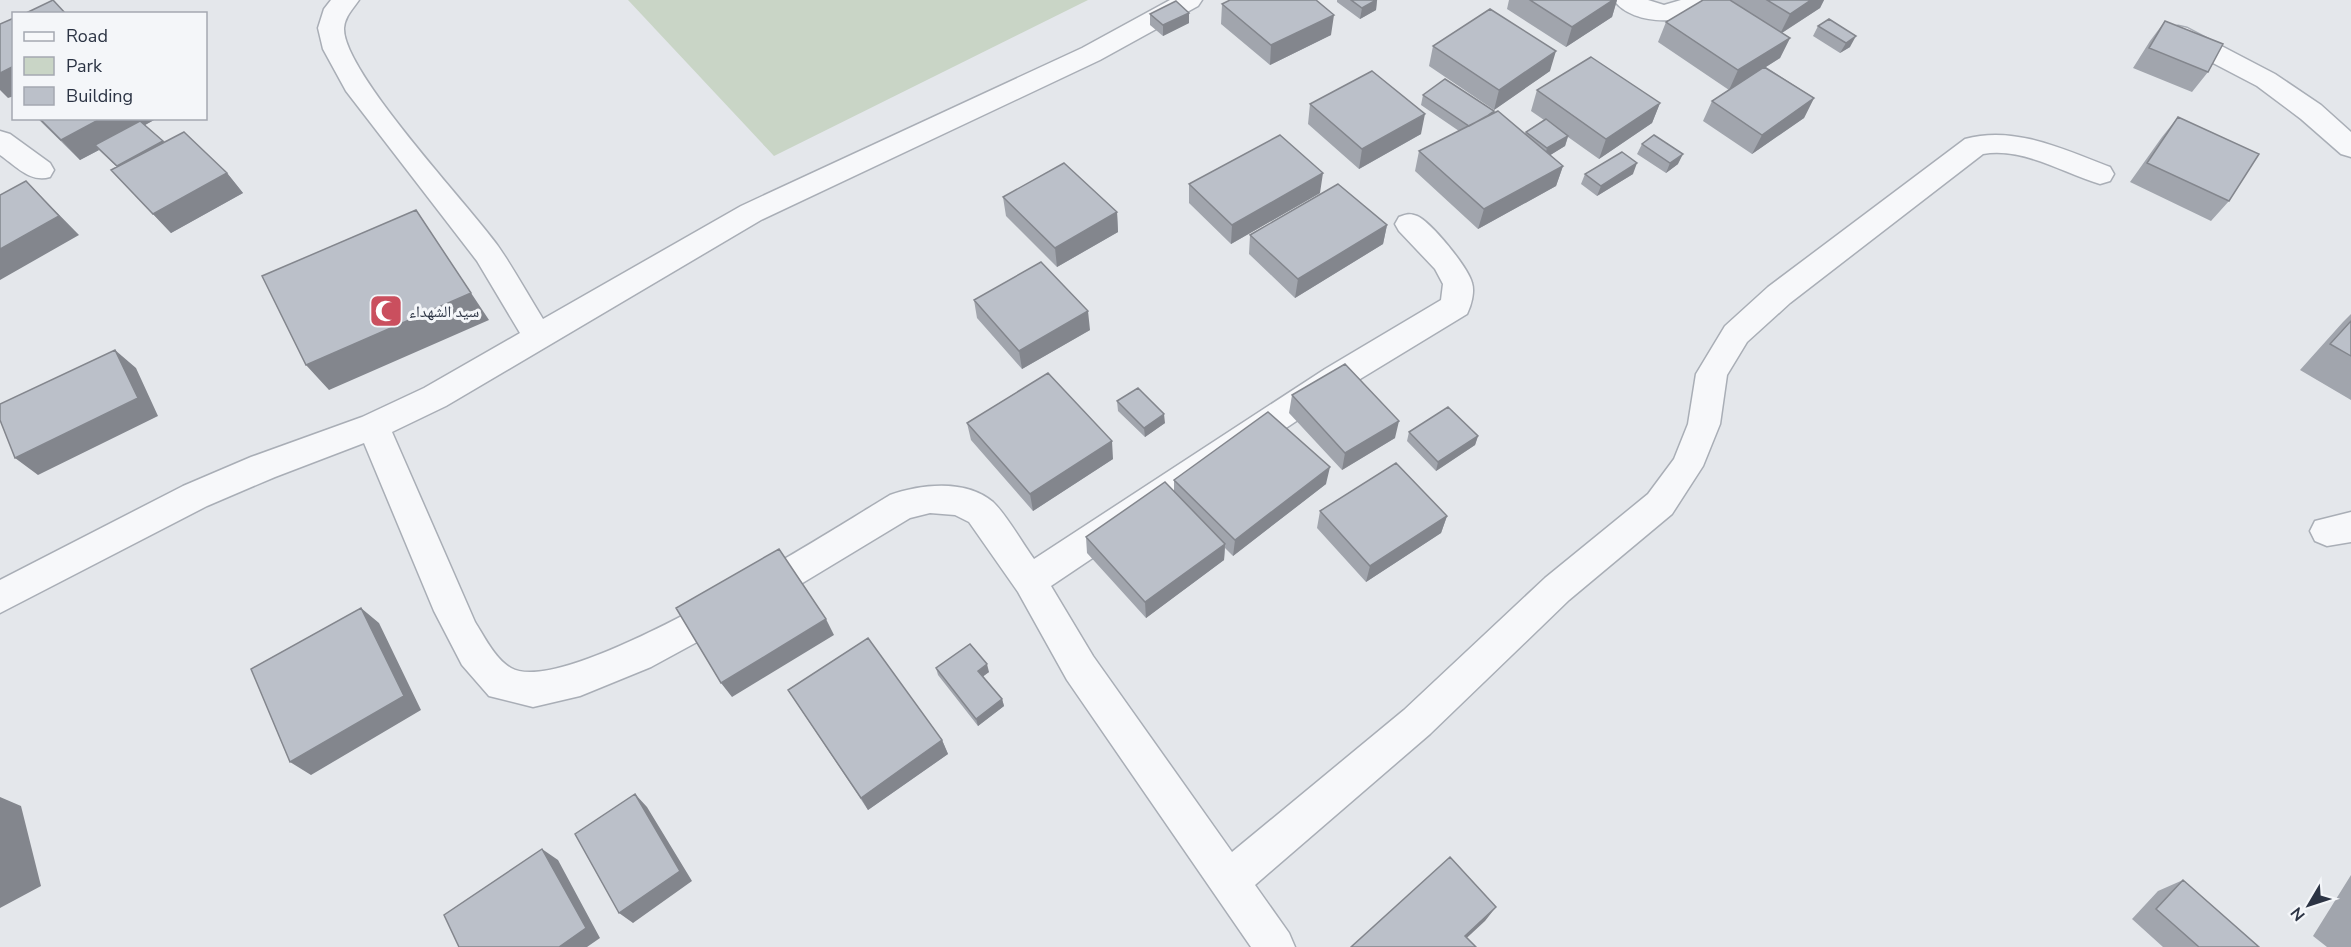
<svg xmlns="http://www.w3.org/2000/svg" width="2351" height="947" viewBox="0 0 2351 947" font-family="'Nunito Sans','Noto Naskh Arabic',sans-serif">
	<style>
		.green { fill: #c9d5c6 }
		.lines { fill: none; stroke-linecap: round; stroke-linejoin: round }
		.minor-casing { stroke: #a9aeb6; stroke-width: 3 }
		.minor { fill: #f7f8fa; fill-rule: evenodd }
		.wall { fill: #a1a5ad }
		.shaded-wall { fill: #83868d }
		.building { fill: #bbc0c9; stroke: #83868d; stroke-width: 1.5 }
		.labels { text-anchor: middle; stroke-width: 6; stroke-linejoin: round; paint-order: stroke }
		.poi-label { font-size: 16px; fill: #2c3444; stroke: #f4f6f9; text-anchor: start }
	</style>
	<rect width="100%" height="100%" fill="#e4e7eb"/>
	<!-- green -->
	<path class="green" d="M628,0H1088L774,156Z"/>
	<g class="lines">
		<defs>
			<path id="minor" d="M331,0H359C353,9 345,16 344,28C342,71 468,204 498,246C514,269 528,295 543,319L741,206L1082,48L1170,0H1202L1198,6L1100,60L761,220L446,406L392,432L475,622C484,636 495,659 511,668C567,700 832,530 890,495C921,484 966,479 993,502C1006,514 1023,544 1034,559L1325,369L1441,300L1443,284L1435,269L1399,231L1395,224L1399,217C1406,214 1410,213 1417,216C1431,222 1468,267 1472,283C1475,292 1471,306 1467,314L1347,387L1051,586L1093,656L1232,852L1404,710L1545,578L1648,494L1674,459L1688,424L1696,374L1725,326L1768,287L1965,139C2015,125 2064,150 2110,167L2114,174L2110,181L2100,184C2063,173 2023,147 1983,154L1790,303L1747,342L1727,375L1720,424L1703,466L1672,514L1569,600L1430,734L1255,885L1289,933L1295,947H1251L1067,680L1018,592L969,522L955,515L930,513L910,518L776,599L651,667L580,696L533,707L489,696L462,665L434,611L364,443L275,477L207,506L0,613V580L183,486L251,457L362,417L424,388L520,333L477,261L346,91L323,49L318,28L324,9Z
				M1614,0H1648L1664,5L1681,0H1713C1695,27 1632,27 1614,0Z
				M2178,26L2187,28L2275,74L2321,105L2351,132V157L2341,154L2301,119L2257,86L2169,40L2165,34L2169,28Z
				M0,131L10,134L50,163L54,170L50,177C30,183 16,166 0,155Z
				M2351,512V542L2327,546L2315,541L2310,531L2315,521Z"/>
		</defs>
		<!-- minor casing -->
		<use href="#minor" class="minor-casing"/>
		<!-- minor -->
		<use href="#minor" class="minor"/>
	</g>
	<!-- wall -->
	<path class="wall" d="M1337,0H1377L1376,10L1360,19L1337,2Z
		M1509,0H1617L1612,17L1566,47L1507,9Z
		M1703,0H1824L1820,8L1782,33L1790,38L1780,58L1766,67L1814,98L1804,118L1752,154L1703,121L1712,101L1729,90L1658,42L1666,22Z
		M1222,4L1331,35L1270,65L1221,24Z
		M1150,14L1189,23L1163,36L1150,25Z
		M1829,19L1850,47L1840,53L1813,36L1818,26Z
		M2165,21L2208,72L2192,92L2133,68L2150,41Z
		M1433,46L1550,71L1494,110L1429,66Z
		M1537,90L1660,103L1652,123L1599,159L1568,137L1565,146L1550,155L1563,166L1556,186L1478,229L1415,171L1419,151L1459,131L1421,105L1423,95L1494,111V113L1525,134L1526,132L1544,120L1531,111Z
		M1310,104L1421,134L1359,169L1308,124Z
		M2178,117L2229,201L2211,221L2130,182L2162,137Z
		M37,118H153L154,120L145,125L164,142L227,173L243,193L171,233L111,170L117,167L99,150L80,160Z
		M1642,144L1678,164L1666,173L1637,154Z
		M1585,174H1633L1597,196L1581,184Z
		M1189,184L1320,193L1231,244L1189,203Z
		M1003,197L1117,212L1118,232L1057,267L1006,216Z
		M1387,225L1383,244L1295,298L1249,254L1250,235Z
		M974,300L1090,330L1022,369L977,318Z
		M2351,314V400L2300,370L2343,322Z
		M1292,395L1395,438L1342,470L1289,413Z
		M1117,401L1165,423L1145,437L1118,411Z
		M967,423L1113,459L1033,511L971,440Z
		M1409,432L1478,436L1475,445L1436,471L1407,441Z
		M1174,480L1326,484L1233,556L1225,548L1224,560L1146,618L1087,553L1086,537L1174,491Z
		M1320,511L1447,516L1441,533L1366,582L1317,528Z
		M936,668L989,672L983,676L1002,699L1004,706L978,726L938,675Z
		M788,690L942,740L948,754L868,810Z
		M2351,875V947H2327L2313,936Z
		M2183,880L2259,947H2163L2132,919L2158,891Z"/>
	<!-- shaded-wall -->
	<path class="shaded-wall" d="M1376,0H1377L1376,10L1360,19L1362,8Z
		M1613,0H1617L1612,17L1566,47L1572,27Z
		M1811,0H1824L1820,8L1780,34L1790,14Z
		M1189,13V23L1163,36V25Z
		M1334,15L1331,35L1270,65L1271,45Z
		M1856,36L1850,47L1840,53L1846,43Z
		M1790,38L1780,58L1729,90L1738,70Z
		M1556,51L1550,71L1494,110L1499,90Z
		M14,66V96L8,98L0,90V73Z
		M1814,98L1804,118L1752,154L1762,135Z
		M1660,103L1652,123L1599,159L1606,139Z
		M1425,114L1421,134L1359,169L1362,149Z
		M102,118H153L154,120L100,150L95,145L99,150L80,160L61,140Z
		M1568,136L1565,146L1544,159L1547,148Z
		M163,141L172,151L127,176L117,166Z
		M1683,154L1678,164L1666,173L1670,163Z
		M1637,163L1633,174L1597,196L1601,186Z
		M1563,166L1556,186L1478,229L1484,209Z
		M227,173L243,193L171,233L153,214Z
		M1323,173L1320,193L1231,244L1232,225Z
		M26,181L79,235L0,280V249Z
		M416,210L489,320L329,390L306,365Z
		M1117,212L1118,232L1057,267L1055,248Z
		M1387,225L1383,244L1295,298L1298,279Z
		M1088,311L1090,330L1022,369L1019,351Z
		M115,350L136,368L158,416L38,475L15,458Z
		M1164,414L1165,423L1145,437L1144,428Z
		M1399,421L1395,438L1342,470L1345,453Z
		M1478,436L1475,445L1436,471L1438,462Z
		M1112,441L1113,459L1033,511L1030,494Z
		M1330,467L1326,484L1233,556L1235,540Z
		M1447,516L1441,533L1366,582L1370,566Z
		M1225,544L1224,560L1146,618L1145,602Z
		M361,608L379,623L421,710L311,775L290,762Z
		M826,619L834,635L732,697L721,683Z
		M987,664L989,672L981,678L978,671Z
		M1002,699L1004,706L978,726L976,719Z
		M942,740L948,754L868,810L861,798Z
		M635,794L647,807L692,881L633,923L619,913Z
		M0,797L21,806L41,886L0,908Z
		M542,849L558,860L600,938L587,947H559Z
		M1496,907L1485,921L1457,947L1465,936Z"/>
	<!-- building -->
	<path class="building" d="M53,0L66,14H24Z
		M1230,0H1316L1334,15L1271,45L1222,4Z
		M1351,0H1376L1362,8Z
		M1530,0H1613L1572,27Z
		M1703,0H1730L1790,38L1738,70L1666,22Z
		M1767,0H1811L1790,14Z
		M1176,1L1189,13L1163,25L1150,14Z
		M1490,9L1556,51L1499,90L1433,46Z
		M14,18V66L0,73V24Z
		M1829,19L1856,36L1846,43L1818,26Z
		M2165,21L2223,44L2208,72L2149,48Z
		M1591,57L1660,103L1606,139L1537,90Z
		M1764,67L1814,98L1762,135L1712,101Z
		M1372,71L1425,114L1362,149L1310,104Z
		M1445,79L1494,111L1487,116L1469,126L1423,95Z
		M1498,111L1563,166L1484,209L1419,151Z
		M2178,117L2259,154L2229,201L2147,163Z
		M39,118H102L61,140Z
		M1546,119L1568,136L1547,148L1526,132Z
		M140,121L163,141L117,166L95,145Z
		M184,132L227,173L153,214L111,170Z
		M1280,135L1323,173L1232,225L1189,184Z
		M1654,135L1683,154L1670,163L1642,144Z
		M1622,152L1637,163L1601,186L1585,174Z
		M1064,163L1117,212L1055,248L1003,197Z
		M26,181L59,216L0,249V195Z
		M1338,184L1387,225L1298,279L1250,235Z
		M416,210L471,293L306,365L262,276Z
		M1041,262L1088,311L1019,351L974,300Z
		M2351,321V356L2330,344Z
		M115,350L138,398L15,458L0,420V404Z
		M1345,364L1399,421L1345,453L1292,395Z
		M1048,373L1112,441L1030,494L967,423Z
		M1138,388L1164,414L1144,428L1117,401Z
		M1448,407L1478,436L1438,462L1409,432Z
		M1268,412L1330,467L1235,540L1174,480Z
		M1396,463L1447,516L1370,566L1320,511Z
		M1165,482L1225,544L1145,602L1086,537Z
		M779,549L826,619L721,683L676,608Z
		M361,608L404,696L290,762L251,669Z
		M868,638L942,740L861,798L788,690Z
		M970,644L987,664L978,671L1002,699L976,719L936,668Z
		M635,794L680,871L619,913L575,834Z
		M542,849L586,928L559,947H459L444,915Z
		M1450,857L1496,907L1465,936L1476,947H1351Z
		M2183,880L2259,947H2199L2156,909Z"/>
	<!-- icons -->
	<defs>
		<symbol id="mosque-square" viewBox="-11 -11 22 22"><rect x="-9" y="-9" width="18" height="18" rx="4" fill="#ca4f5e" stroke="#f4f6f9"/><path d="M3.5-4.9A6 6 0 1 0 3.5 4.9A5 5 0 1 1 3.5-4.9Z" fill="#fff"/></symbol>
	</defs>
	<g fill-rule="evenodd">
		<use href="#mosque-square" x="367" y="292" width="38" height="38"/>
	</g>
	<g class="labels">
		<!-- poi labels -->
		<g class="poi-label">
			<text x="409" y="317">سيد الشهداء</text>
		</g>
	</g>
	<!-- legend -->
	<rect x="12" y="12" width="195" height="108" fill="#f4f6f9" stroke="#a4a8b1" stroke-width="1.5"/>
	<rect x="24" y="32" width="30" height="9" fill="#f7f8fa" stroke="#a4a8b1" stroke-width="1.5"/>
	<text x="66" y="42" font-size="18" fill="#2c3444">Road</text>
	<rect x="24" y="57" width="30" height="18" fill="#c9d5c6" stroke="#a4a8b1" stroke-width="1.5"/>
	<text x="66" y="72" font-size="18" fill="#2c3444">Park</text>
	<rect x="24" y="87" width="30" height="18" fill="#bbc0c9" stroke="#a4a8b1" stroke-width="1.5"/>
	<text x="66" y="102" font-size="18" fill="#2c3444">Building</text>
	<!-- north arrow -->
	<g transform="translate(2309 905) rotate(231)" stroke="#f4f6f9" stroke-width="4.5" paint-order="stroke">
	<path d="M0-4.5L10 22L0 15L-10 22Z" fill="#2c3444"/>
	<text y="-9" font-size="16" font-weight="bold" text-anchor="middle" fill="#2c3444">N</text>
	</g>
</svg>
